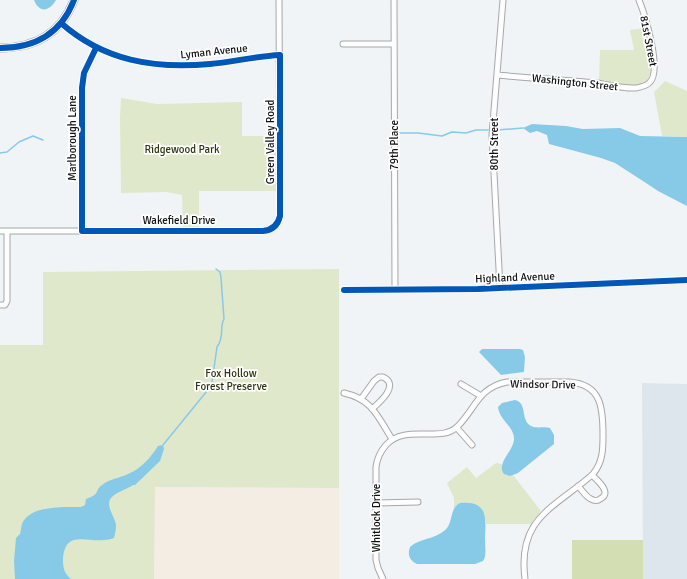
<svg xmlns="http://www.w3.org/2000/svg" width="687" height="579" viewBox="0 0 687 579" font-family="Signika,sans-serif">
	<style>
		.built { fill: #dee6ed }
		.industrial { fill: #f4ede4 }
		.green { fill: #dfe8ca }
		.forest { fill: #d3deb2 }
		.water { fill: #86cae8 }
		.lines { fill: none; stroke-linecap: round; stroke-linejoin: round }
		.stream { stroke: #86cae8; stroke-width: 1.5 }
		.street-casing { stroke: #a5a8a9; stroke-width: 7 }
		.secondary-casing { stroke: #a5a8a9; stroke-width: 9 }
		.street { stroke: #fdfdfe; stroke-width: 5 }
		.secondary { stroke: #fdfdfe; stroke-width: 7 }
		.cycleway-casing { stroke: #fff; stroke-width: 8 }
		.cycleway { stroke: #0057b8; stroke-width: 6 }
		.labels { text-anchor: middle; stroke-width: 3.5; stroke-linejoin: round; paint-order: stroke }
		.street-label { font-size: 11px; fill: #0e1011; stroke: #fff }
		.park-label { font-size: 11px; fill: #2c3310; stroke: #fff }
	</style>
	<rect width="100%" height="100%" fill="#f1f4f7"/>
	<!-- built -->
	<path class="built" d="M642,383L687,384V579H643Z"/>
	<!-- industrial -->
	<path class="industrial" d="M155,487L339,488V579H154Z"/>
	<!-- green -->
	<path class="green" d="M645,28C648,44 662,82 636,85C624,86 611,83 599,81L600,50H634L630,30Z
		M665,81L687,91V137L662,136L654,92Z
		M121,98L157,104L242,102V136H276L277,191H199V228H183L182,195L166,192L121,193L120,117Z
		M339,269V488L155,487L154,579H0V345H43V272Z
		M496,463L502,464V469L510,476L513,475L541,511L531,524H486V521L474,504L460,503L454,508V498L447,483L467,467L476,478Z"/>
	<!-- forest -->
	<path class="forest" d="M572,540H643V579H572Z"/>
	<!-- water -->
	<path class="water" d="M34,0H56C49,12 39,13 34,0Z
		M532,124L566,126L583,129L620,128L640,136L687,137V206L658,191L646,183L615,163L601,158L549,144L547,135L537,131L530,133L523,128Z
		M482,349H520L523,350L525,357L524,372L501,375L479,352Z
		M515,400C528,403 520,420 531,426C537,429 544,426 550,428L554,435V444L518,473L510,476L504,474C496,464 513,451 514,440C515,427 499,420 498,407L502,403Z
		M163,445L164,449L160,461L135,485H133C127,489 119,491 113,496C103,504 115,516 116,525C116,530 115,534 114,538C111,539 107,540 104,540C85,542 65,530 63,559C63,568 64,573 71,579H15L14,561L16,538L20,534C21,531 21,527 22,524C29,505 65,507 81,507L85,505L86,499C101,494 94,491 102,485C109,479 120,478 128,474C141,469 151,457 158,446Z
		M460,503C488,500 486,518 485,539C485,547 487,555 483,561L475,564H417C410,561 407,555 410,547C420,538 438,539 447,528C453,520 450,508 460,503Z"/>
	<g class="lines">
		<!-- stream -->
		<path class="stream" d="M497,130L523,128
			M399,133H418L442,136L452,132L466,133L476,130H488
			M0,153L7,152L19,142L33,136L43,140
			M163,445L207,391L212,382L217,347C225,336 219,328 224,319L221,278L220,272L216,269"/>
		<defs>
			<path id="street" d="M394,0L395,289
				M61,23C104,61 154,69 210,64C233,62 256,56 280,55
				M343,44H394
				M497,75C530,78 564,80 597,83C610,85 623,89 636,88C641,87 647,86 650,82C662,70 645,15 639,0
				M0,231H263C273,230 278,225 280,216L279,0
				M82,231V88L84,73L96,48
				M500,288L492,135L503,0
				M344,290L478,289L687,280
				M0,305H5L7,301V231
				M461,384L481,396
				M344,393C372,399 378,417 392,439
				M361,399L374,381L379,377H383C400,385 380,402 372,409
				M457,428L472,445
				M578,486C582,490 586,497 591,499C594,501 598,501 600,499C613,493 597,480 592,475
				M376,503L418,502
				M383,579L378,568L376,560V467C377,458 380,452 386,445C406,423 441,444 458,426C475,409 479,387 507,382H569C602,384 603,409 603,435C603,449 603,462 593,474C555,508 517,517 525,579"/>
			<path id="secondary" d="M0,48C34,48 61,34 74,0"/>
		</defs>
		<!-- street casing -->
		<use href="#street" class="street-casing"/>
		<!-- secondary casing -->
		<use href="#secondary" class="secondary-casing"/>
		<!-- street -->
		<use href="#street" class="street"/>
		<!-- secondary -->
		<use href="#secondary" class="secondary"/>
		<defs>
			<path id="cycleway" d="M61,23C104,61 154,69 210,64C233,62 256,56 280,55V216C278,225 273,230 263,231H82V88L84,73L96,48
				M0,48C34,48 61,34 74,0
				M344,290L478,289L687,280"/>
		</defs>
		<!-- cycleway casing -->
		<use href="#cycleway" class="cycleway-casing"/>
		<!-- cycleway -->
		<use href="#cycleway" class="cycleway"/>
	</g>
	<g class="labels">
		<!-- street labels -->
		<g class="street-label">
			<text transform="translate(649 41) rotate(79)" y="4">81st Street</text>
			<text transform="translate(214 51) rotate(-6)" y="4">Lyman Avenue</text>
			<text transform="translate(575 82) rotate(6)" y="4">Washington Street</text>
			<text transform="translate(72 138) rotate(-90)" y="4">Marlborough Lane</text>
			<text transform="translate(270 142) rotate(-90)" y="4">Green Valley Road</text>
			<text transform="translate(494 144) rotate(-90)" y="4">80th Street</text>
			<text transform="translate(394 145) rotate(-90)" y="4">79th Place</text>
			<text x="179" y="224">Wakefield Drive</text>
			<text transform="translate(515 277) rotate(-2)" y="4">Highland Avenue</text>
			<text transform="translate(543 384) rotate(1)" y="4">Windsor Drive</text>
			<text transform="translate(376 518) rotate(-90)" y="4">Whitlock Drive</text>
		</g>
		<!-- park labels -->
		<g class="park-label">
			<text x="182" y="153">Ridgewood Park</text>
			<text x="231" y="377">Fox Hollow<tspan x="231" dy="13">Forest Preserve</tspan></text>
		</g>
	</g>
</svg>
